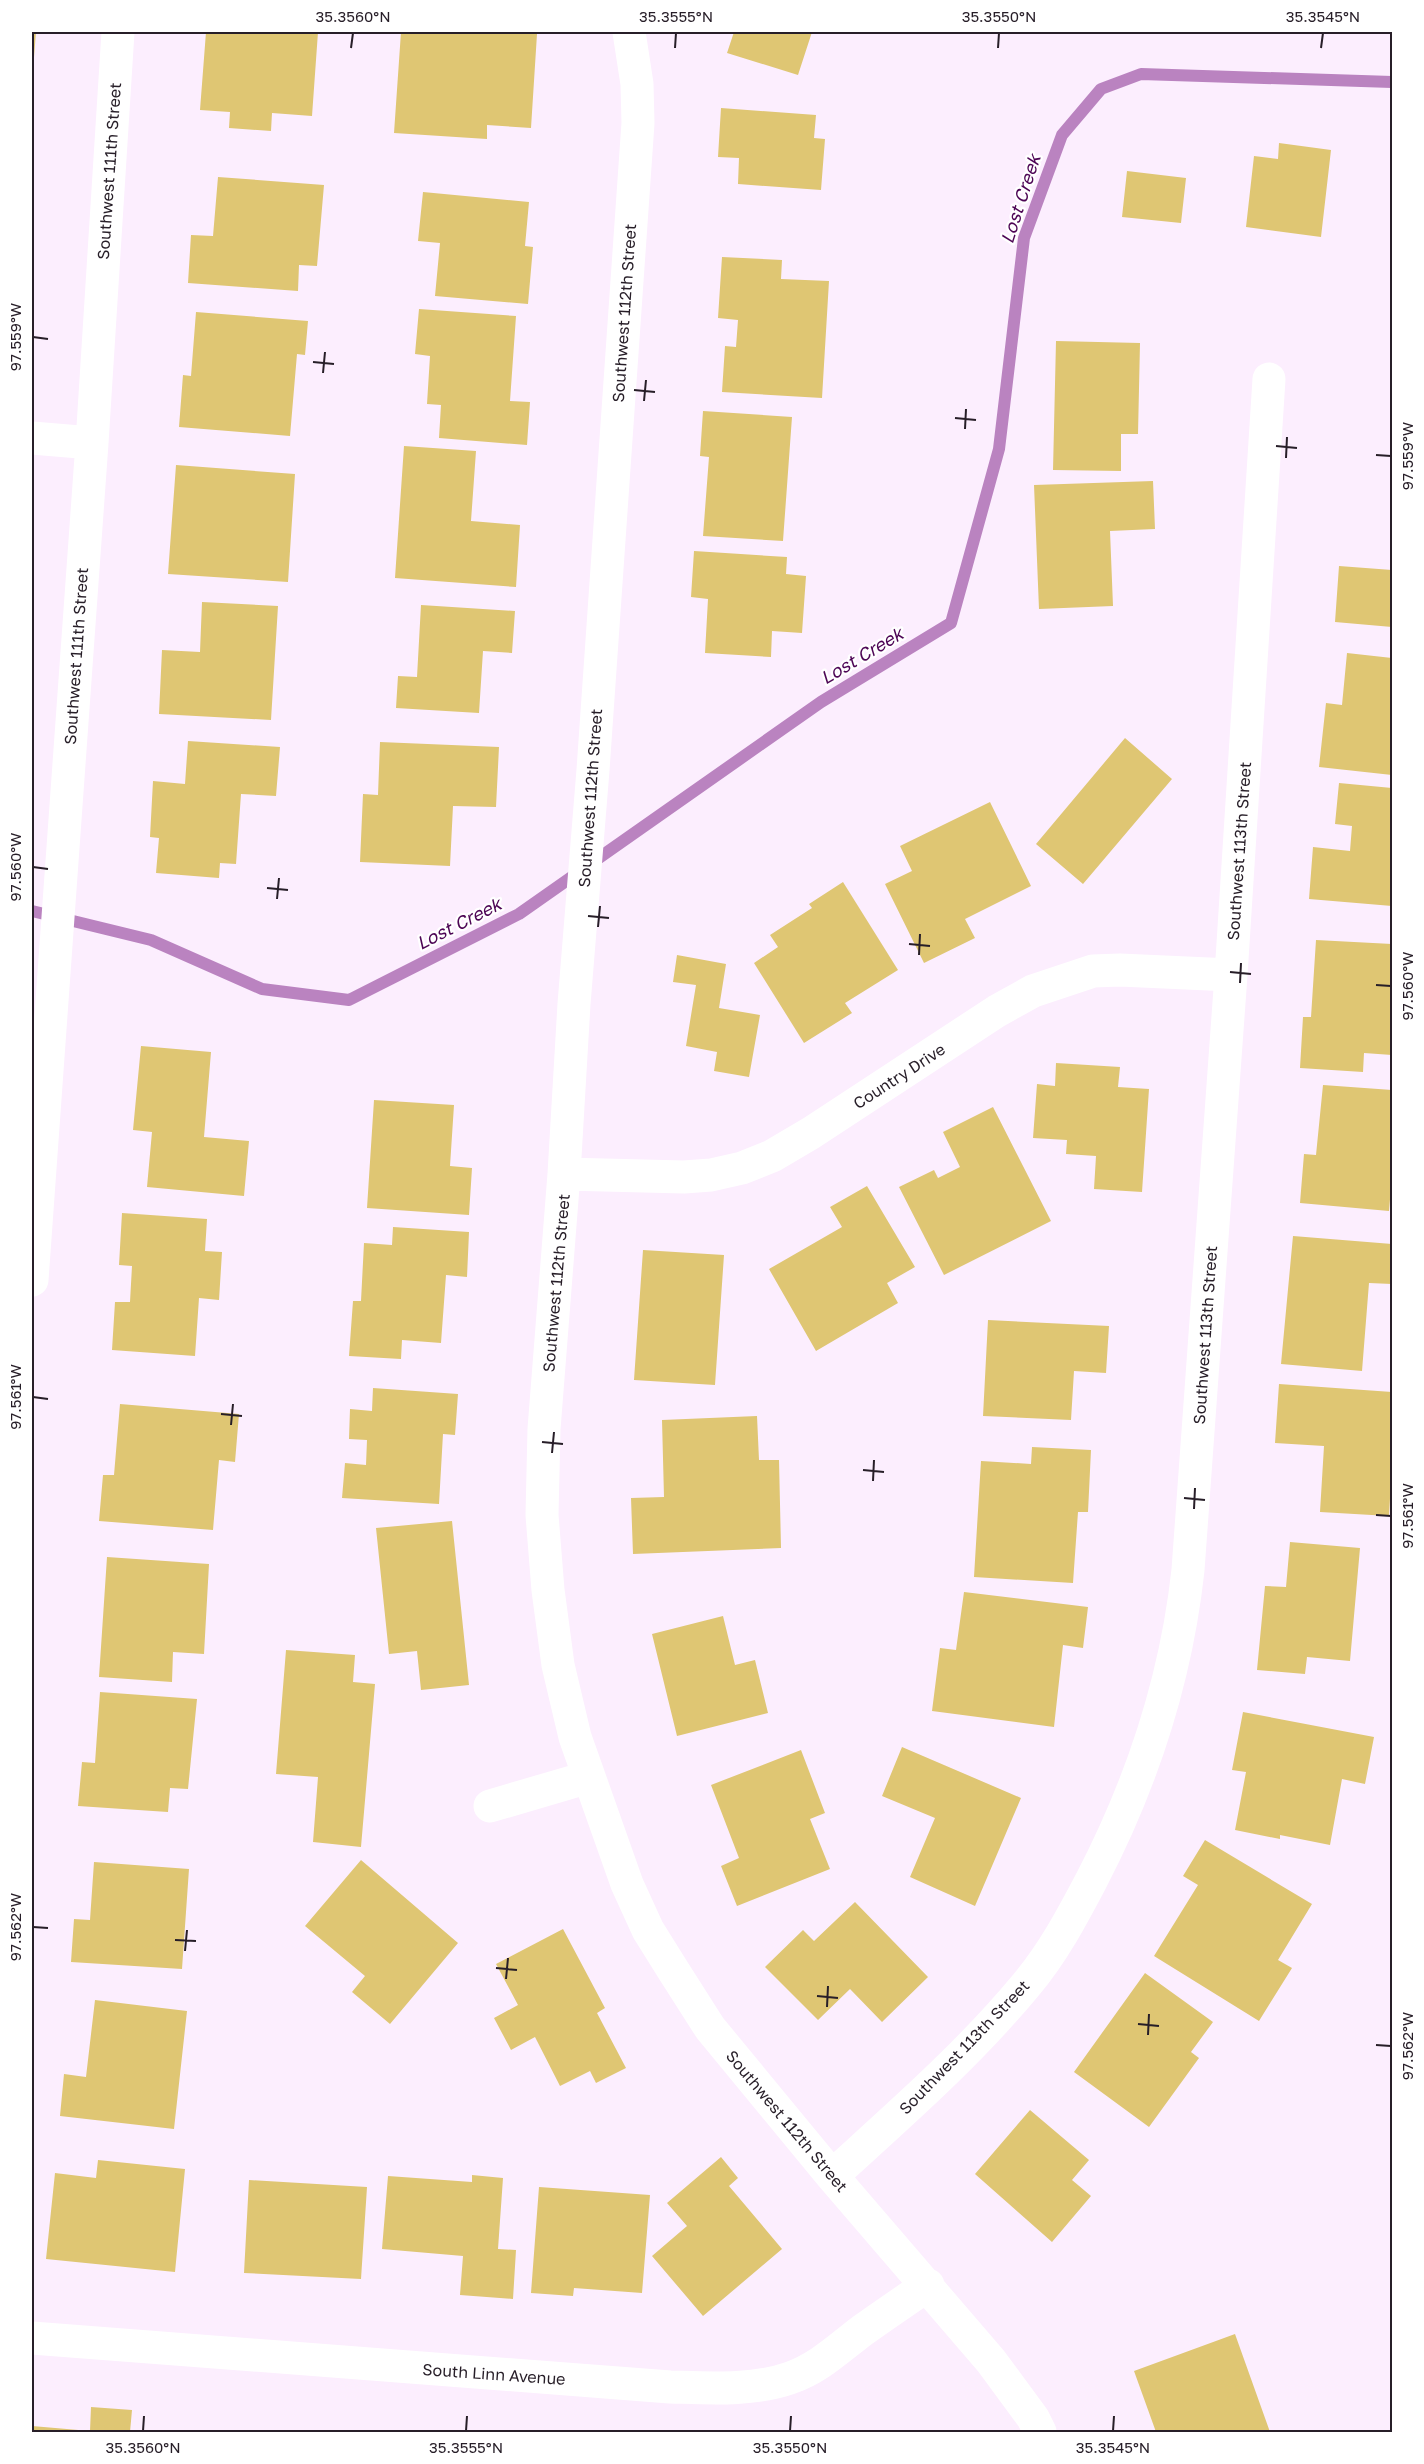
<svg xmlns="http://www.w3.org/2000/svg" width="1424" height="2464" viewBox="0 0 1424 2464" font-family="'Golos Text',sans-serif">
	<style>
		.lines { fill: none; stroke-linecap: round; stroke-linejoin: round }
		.stream { stroke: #ba83c0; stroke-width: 12 }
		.building { fill: #dfc673 }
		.minor { stroke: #fff; stroke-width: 33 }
		.ticks { fill: none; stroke: #271e28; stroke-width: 2 }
		.labels { text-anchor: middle; stroke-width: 4.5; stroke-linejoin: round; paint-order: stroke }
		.street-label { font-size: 16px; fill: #271e28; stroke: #fff }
		.water-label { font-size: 18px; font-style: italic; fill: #4d0555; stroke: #fff }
		.neatline { fill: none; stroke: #271e28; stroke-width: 2 }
		.ticks-label { font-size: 15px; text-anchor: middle; fill: #271e28 }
	</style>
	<rect width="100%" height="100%" fill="#fceefe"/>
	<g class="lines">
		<!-- stream -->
		<path class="stream" d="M32,911L151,940L262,989L349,1000L519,914L821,702L951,623L999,449L1024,238L1062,135L1101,89L1141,74L1392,82"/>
	</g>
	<!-- building -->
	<path class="building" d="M32,32H36L33,70H32Z
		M206,32H318L312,116L272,113L271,131L229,128L230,112L200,110Z
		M401,32H501L537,34L531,128L487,125V139L394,133Z
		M734,32H812L798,75L727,53Z
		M721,108L816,115L814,138L825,139L821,190L738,184L739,158L718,157Z
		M1279,143L1331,150L1321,237L1246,227L1254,156L1278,159Z
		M1127,171L1186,178L1181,223L1122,217Z
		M218,177L324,185L317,266L299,265L298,291L188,283L191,235L213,236Z
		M423,192L529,202L525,246L533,247L528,304L435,296L440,243L418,241Z
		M722,257L782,260L781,279L829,281L822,398L722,392L725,346L736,347L738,320L718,318Z
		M419,309L516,316L510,401L530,402L527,445L439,438L441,405L427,404L430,356L415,354Z
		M196,312L308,321L305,355L297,354L290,436L179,427L183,375L191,376Z
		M1056,341L1140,343L1138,434H1121V471L1053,470Z
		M703,411L792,417L783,541L703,536L709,457L700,456Z
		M404,446L476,451L471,521L520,525L516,587L395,578Z
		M176,465L295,474L288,582L168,574Z
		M1153,481L1155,529L1110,531L1113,606L1039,609L1034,485Z
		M694,551L787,557L786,574L806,576L802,633L772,631L771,657L705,653L708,599L691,597Z
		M1339,566L1392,570V627L1335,622Z
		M202,602L278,606L271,720L159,714L162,650L200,652Z
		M421,605L515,611L512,653L483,651L479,713L396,708L398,676L417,677Z
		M1347,653L1392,658V775L1319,767L1326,703L1342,705Z
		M1125,738L1172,779L1083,884L1036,844Z
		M188,741L280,747L276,796L241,794L236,864L220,863L219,878L156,873L159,838L150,837L153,781L185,784Z
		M380,742L499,747L496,807L453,806L450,866L360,862L363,794L378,795Z
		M1339,783L1392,788V906L1309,899L1313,847L1350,851L1352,826L1335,824Z
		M990,802L1031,886L965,919L975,938L924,963L885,884L912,871L900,846Z
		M843,882L898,970L845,1003L852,1013L804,1043L754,963L778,947L770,935L812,908L809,904Z
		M1316,940L1392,944V1055L1364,1053L1363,1072L1300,1068L1303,1017H1311Z
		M677,955L726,964L719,1008L760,1015L749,1077L714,1071L717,1052L686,1046L696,985L673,982Z
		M141,1046L211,1052L204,1137L249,1141L244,1196L147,1187L152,1132L133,1130Z
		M1056,1063L1120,1067L1118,1087L1149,1089L1142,1192L1094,1189L1096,1156L1066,1154L1067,1140L1033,1138L1037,1084L1055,1086Z
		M1323,1085L1392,1090V1176L1389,1211L1300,1203L1304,1154L1316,1155Z
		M374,1100L454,1105L450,1166L472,1168L469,1215L367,1208Z
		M993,1107L1051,1221L944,1275L899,1187L934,1170L938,1178L960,1167L943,1132Z
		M867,1186L915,1267L887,1283L898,1303L816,1351L769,1269L842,1227L830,1207Z
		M122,1213L207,1219L205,1251L222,1252L219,1300L199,1298L195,1356L112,1350L115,1302H130L132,1266L119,1265Z
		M393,1227L469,1232L467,1277L446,1275L441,1343L402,1340L401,1359L349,1356L353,1301H361L364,1243L392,1245Z
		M1293,1236L1392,1244V1284L1369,1283L1362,1371L1281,1364Z
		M643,1250L724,1255L715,1385L634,1380Z
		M988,1320L1109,1326L1106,1373L1074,1371L1071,1420L983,1416Z
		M1279,1384L1392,1392V1464L1389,1516L1320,1512L1324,1446L1275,1443Z
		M373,1388L458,1394L455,1435L443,1434L439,1504L342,1498L345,1463L366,1465L367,1440L349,1439L350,1409L372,1411Z
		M120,1404L239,1414L235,1462L219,1460L213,1530L99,1521L103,1475H114Z
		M757,1416L759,1460H779L781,1548L633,1554L631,1498L664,1497L662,1420Z
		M1032,1447L1091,1450L1088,1512H1078L1073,1583L974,1577L981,1461L1031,1464Z
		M452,1521L469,1685L421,1690L417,1651L389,1654L376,1528Z
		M1290,1542L1360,1548L1350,1661L1307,1657L1305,1674L1257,1670L1265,1586L1286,1587Z
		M107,1557L209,1564L204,1654L173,1652L172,1682L99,1677Z
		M964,1592L1088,1607L1083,1648L1063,1645L1054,1727L932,1711L940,1648L956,1650Z
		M723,1616L735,1665L755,1660L768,1713L677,1736L652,1634Z
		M286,1650L355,1655L353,1682L375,1684L361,1847L313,1842L318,1777L276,1774Z
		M100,1692L197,1699L188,1789L170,1788L168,1812L78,1806L82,1762L95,1763Z
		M1243,1712L1374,1737L1365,1784L1342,1779L1330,1845L1280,1835V1839L1235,1830L1246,1772L1232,1770Z
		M902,1747L1021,1798L975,1906L910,1877L935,1818L882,1796Z
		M801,1750L825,1813L810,1819L830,1869L737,1906L721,1866L739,1858L711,1785Z
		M1205,1840L1312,1904L1278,1960L1292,1968L1259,2021L1154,1956L1198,1885L1183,1876Z
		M361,1860L458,1943L390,2024L352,1992L365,1976L305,1926Z
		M94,1862L189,1869L182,1969L71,1962L74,1919L90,1920Z
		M855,1902L928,1977L882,2022L850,1989L818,2020L765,1967L803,1930L814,1941Z
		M563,1929L605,2008L597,2013L626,2068L596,2083L590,2071L560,2086L535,2037L511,2050L494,2018L518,2005L496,1964Z
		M1145,1973L1213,2022L1191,2052L1199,2058L1149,2127L1074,2072Z
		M95,2000L187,2011L174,2129L60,2116L64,2074L86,2077Z
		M1030,2110L1089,2160L1072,2180L1091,2196L1052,2242L975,2174Z
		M721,2157L738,2178L729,2186L782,2249L703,2316L652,2256L687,2226L667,2203Z
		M98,2160L185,2169L175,2272L46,2259L55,2173L96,2178Z
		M472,2175L503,2178L498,2249L516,2250L513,2299L460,2295L463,2256L382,2249L388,2176L472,2182Z
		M249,2180L367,2187L361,2279L244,2273Z
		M539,2187L650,2195L642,2293L574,2288L573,2296L531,2293Z
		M1235,2334L1270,2432H1156L1134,2371Z
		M91,2407L132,2410L130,2432H32V2426L90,2431Z"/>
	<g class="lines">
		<!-- minor -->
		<path class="minor" d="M629,32L637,84L638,123L593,770L574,1004L564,1174L544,1429L542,1515L548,1590L558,1665L575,1737L627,1884L648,1930L673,1970L710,2028L832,2176L991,2361L1033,2418L1040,2432
			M32,438L92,443
			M564,1174L684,1177L711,1175L742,1168L772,1156L811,1133L997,1011L1033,991L1093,971L1120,970L1231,975
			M32,1280L92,443L118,32
			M490,1806L589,1777
			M832,2176C899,2115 968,2055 1026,1985C1053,1953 1072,1917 1091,1881C1142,1783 1176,1680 1188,1570L1231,975L1269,379
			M32,2338L670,2387C709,2388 753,2391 790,2378C819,2368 839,2348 863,2330C884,2315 906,2300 928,2285"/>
	</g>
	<!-- ticks -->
	<path class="ticks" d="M351,48L353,33M675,48L676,33M998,48L999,33M1321,48L1323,33M33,337L48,339M313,362L334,364M323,373L325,352M634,390L655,392M644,401L646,380M955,418L976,420M965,429L966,409M1276,446L1297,448M1376,455L1391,456M1286,458L1287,437M33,867L48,869M267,888L288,890M277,899L279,878M588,916L609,918M598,927L600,906M909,944L930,946M919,955L920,934M1230,972L1251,974M1240,983L1241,963M1376,985L1391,986M33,1397L48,1399M221,1414L242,1416M231,1425L233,1404M542,1442L563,1444M552,1453L554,1432M863,1470L884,1472M873,1481L874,1460M1184,1498L1205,1500M1194,1509L1195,1488M1376,1515L1391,1516M33,1927L48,1928M175,1940L196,1941M185,1951L187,1930M496,1968L517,1970M506,1979L508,1958M817,1996L838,1998M827,2007L828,1986M1138,2024L1159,2026M1148,2035L1149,2014M1376,2045L1391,2046M143,2431L144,2416M466,2431L467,2416M790,2431L791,2416M1113,2431L1114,2416"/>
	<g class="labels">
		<!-- street labels -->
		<g class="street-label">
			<text transform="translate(109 171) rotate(-86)" y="6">Southwest 111th Street</text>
			<text transform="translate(624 313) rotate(-86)" y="6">Southwest 112th Street</text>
			<text transform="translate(76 656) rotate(-86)" y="6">Southwest 111th Street</text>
			<text transform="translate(590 798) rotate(-86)" y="6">Southwest 112th Street</text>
			<text transform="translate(1239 851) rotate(-86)" y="6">Southwest 113th Street</text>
			<text transform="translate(899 1076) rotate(-33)" y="6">Country Drive</text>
			<text transform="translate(556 1283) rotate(-85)" y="6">Southwest 112th Street</text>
			<text transform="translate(1205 1335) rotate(-86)" y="6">Southwest 113th Street</text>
			<text transform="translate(964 2047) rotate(-46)" y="6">Southwest 113th Street</text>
			<text transform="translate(787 2121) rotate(50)" y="6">Southwest 112th Street</text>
			<text transform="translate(494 2374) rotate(4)" y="6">South Linn Avenue</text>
		</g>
		<!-- water labels -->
		<g class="water-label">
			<text transform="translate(1021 199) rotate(-72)" y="6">Lost Creek</text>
			<text transform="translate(862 656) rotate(-31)" y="6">Lost Creek</text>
			<text transform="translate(459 924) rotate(-27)" y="6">Lost Creek</text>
		</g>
	</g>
	<!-- border -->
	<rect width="1424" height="2464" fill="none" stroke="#ffffff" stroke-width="66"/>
	<rect x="33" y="33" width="1358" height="2398" class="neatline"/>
	<g class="ticks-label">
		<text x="353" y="22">35.3560°N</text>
		<text x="676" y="22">35.3555°N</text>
		<text x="999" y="22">35.3550°N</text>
		<text x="1323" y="22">35.3545°N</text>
		<text transform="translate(16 337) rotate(-90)" y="5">97.559°W</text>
		<text transform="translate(1408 456) rotate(-90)" y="5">97.559°W</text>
		<text transform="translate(16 867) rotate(-90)" y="5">97.560°W</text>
		<text transform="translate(1408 986) rotate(-90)" y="5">97.560°W</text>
		<text transform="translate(16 1397) rotate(-90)" y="5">97.561°W</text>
		<text transform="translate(1408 1516) rotate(-90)" y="5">97.561°W</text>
		<text transform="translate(16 1927) rotate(-90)" y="5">97.562°W</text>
		<text transform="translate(1408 2046) rotate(-90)" y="5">97.562°W</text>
		<text x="143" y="2453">35.3560°N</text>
		<text x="466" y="2453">35.3555°N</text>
		<text x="790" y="2453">35.3550°N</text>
		<text x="1113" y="2453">35.3545°N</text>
	</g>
</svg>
